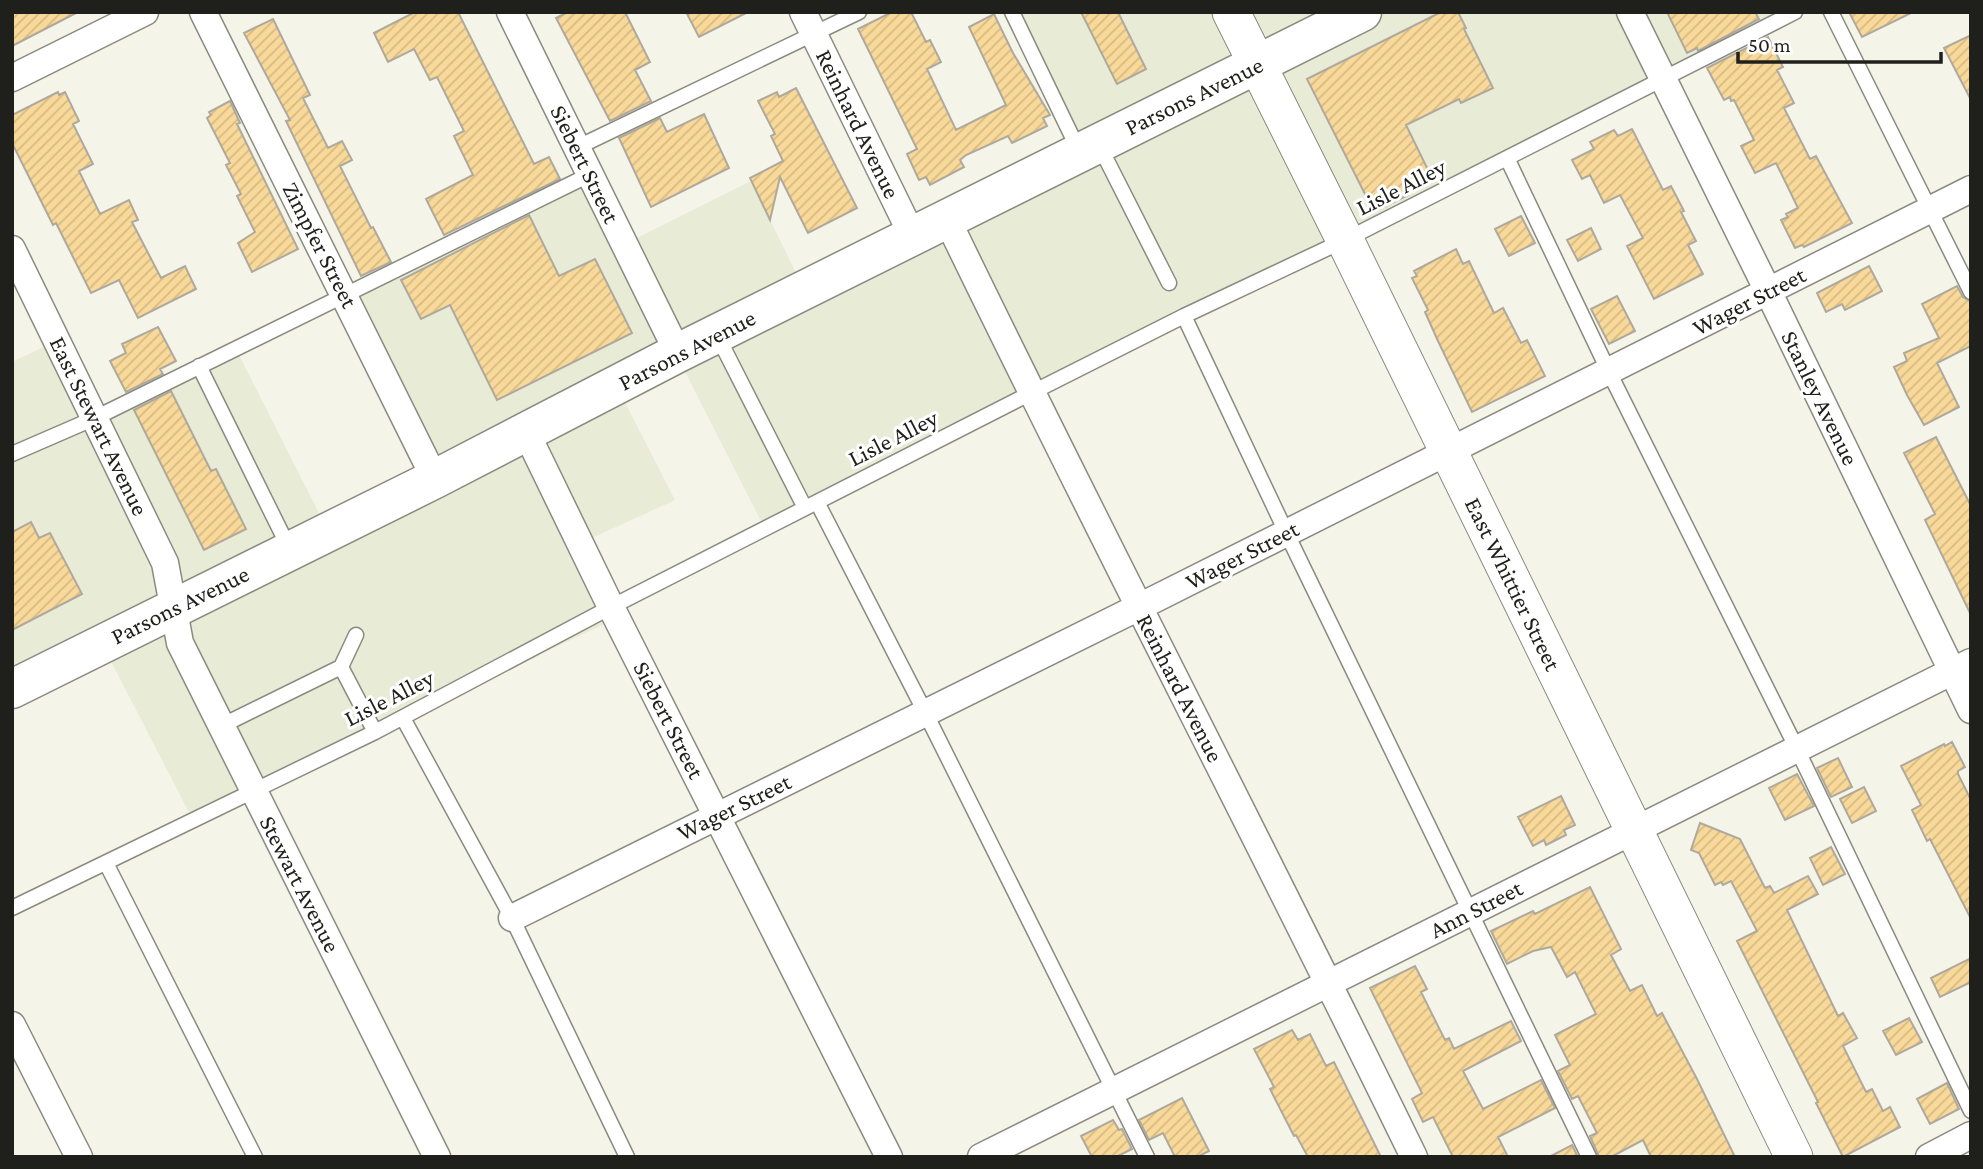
<svg xmlns="http://www.w3.org/2000/svg" width="1983" height="1169" viewBox="0 0 1983 1169" font-family="'Crimson Pro',serif">
	<style>
		.built { fill: #e8ebd6 }
		.building { fill: url(#building-hatch); stroke: #afa99d; stroke-width: 2 }
		.lines { fill: none; stroke-linecap: round; stroke-linejoin: round }
		.lane-casing { stroke: #898b7f; stroke-width: 17 }
		.street-casing { stroke: #898b7f; stroke-width: 29 }
		.secondary-casing { stroke: #898b7f; stroke-width: 39 }
		.primary-casing { stroke: #898b7f; stroke-width: 41 }
		.lane { stroke: #fff; stroke-width: 14 }
		.street { stroke: #fff; stroke-width: 26 }
		.secondary { stroke: #fff; stroke-width: 37 }
		.primary { stroke: #fff; stroke-width: 38 }
		.labels { text-anchor: middle; stroke-width: 6; stroke-linejoin: round; paint-order: stroke }
		.street-label { font-size: 24px; fill: #1f201b; stroke: #fff }
	</style>
	<defs>
		<pattern id="building-hatch" width="6" height="6" patternUnits="userSpaceOnUse" patternTransform="scale(1.75)"><rect width="6" height="6" fill="#f9d999"/><path d="M-1 1l2-2M0 6l6-6M5 7l2-2" fill="none" stroke="#d5ba83"/></pattern>
	</defs>
	<rect width="100%" height="100%" fill="#f4f5e8"/>
	<!-- built -->
	<path class="built" d="M1013,12H1795L766,531L675,352L614,381L675,500L581,543L621,616L193,820L102,644L12,690V362L56,341L94,418L236,349L327,529L434,472L353,295L594,175L627,243L751,181L803,287L1082,152Z"/>
	<!-- building -->
	<path class="building" d="M12,12H78L12,46Z
		M415,12H458L534,164L549,157L560,179L444,235L426,199L473,175L454,136L464,131L437,77L430,80L414,49L388,62L374,33Z
		M568,12H625L650,62L635,70L651,101L610,121L556,18Z
		M686,12H748L699,37Z
		M892,12H911L926,42L930,40L941,62L927,69L956,130L1006,105L969,27L994,14L1013,53L1050,115L1043,118L1047,126L1012,143L1008,136L966,155L960,160L964,167L930,185L926,177L919,180L907,154L917,149L858,29Z
		M1081,12H1118L1146,69L1117,84Z
		M1441,12H1458L1466,28L1464,29L1493,88L1461,103L1459,99L1406,125L1430,174L1403,187L1408,195L1374,212L1307,79Z
		M1667,12H1755L1759,19L1698,51L1697,48L1687,53Z
		M1849,12H1913L1862,37Z
		M273,19L310,95L303,98L328,148L342,141L352,160L340,166L371,228L373,227L391,262L361,276L286,121L290,120L244,33Z
		M1971,35V100L1944,48Z
		M1768,37L1783,67L1777,70L1794,103L1784,108L1810,159L1816,156L1852,223L1804,247L1802,245L1795,248L1781,220L1788,217L1786,214L1798,208L1776,163L1755,173L1741,146L1754,140L1734,100L1731,101L1730,97L1724,100L1707,68Z
		M796,88L857,208L808,233L780,177L770,220L750,178L783,161L771,136L775,134L758,101L777,92L779,97Z
		M58,92L59,95L65,92L79,121L73,124L93,164L79,171L100,214L129,200L138,220L132,222L161,278L185,266L196,289L138,318L119,280L91,293L56,223L53,225L12,143V115Z
		M230,101L240,123L237,124L298,249L252,272L238,243L255,232L237,196L241,194L226,165L230,163L207,118L211,115L209,112Z
		M704,114L729,168L651,207L619,138L660,118L667,132Z
		M1632,129L1663,190L1671,186L1684,211L1681,212L1696,241L1688,245L1703,274L1654,299L1627,246L1643,238L1620,195L1604,203L1590,175L1582,179L1572,160L1594,149L1590,142L1614,130L1618,136Z
		M529,215L559,276L595,259L632,333L497,400L450,305L421,319L401,280Z
		M1521,216L1535,243L1509,256L1495,229Z
		M1591,228L1601,249L1578,261L1567,240Z
		M1456,249L1463,264L1469,261L1494,313L1503,308L1521,343L1527,340L1545,376L1472,412L1438,341L1425,312L1428,310L1412,278L1417,276L1414,271Z
		M1869,266L1882,291L1845,310L1842,304L1826,312L1817,293Z
		M1957,286L1963,297L1971,302V346L1937,363L1959,407L1924,425L1907,395L1894,367L1907,361L1904,353L1939,338L1922,304Z
		M1617,296L1635,331L1609,344L1591,309Z
		M158,327L176,361L160,369L163,374L126,392L110,361L126,353L122,344Z
		M171,391L211,471L216,469L246,529L204,550L134,410Z
		M1936,437L1971,506V615L1925,520L1935,514L1904,453Z
		M31,522L39,538L50,533L82,594L12,630V532Z
		M1952,742L1965,767L1958,771V774L1971,800V919L1930,839L1927,841L1912,810L1921,805L1901,766L1944,744L1945,746Z
		M1838,758L1852,787L1831,797L1817,768Z
		M1797,774L1814,806L1785,820L1769,788Z
		M1864,787L1876,811L1852,823L1840,799Z
		M1561,796L1575,825L1564,830L1566,835L1546,845L1544,840L1533,846L1518,817Z
		M1700,823L1740,839L1765,888L1770,886L1774,893L1808,876L1818,894L1787,910L1838,1016L1843,1013L1857,1038L1843,1046L1866,1092L1872,1089L1883,1111L1890,1107L1900,1127L1843,1157L1816,1103L1818,1102L1737,941L1757,931L1731,881L1723,885L1721,882L1715,885L1699,853L1691,850Z
		M1831,847L1845,874L1823,885L1810,858Z
		M1590,887L1621,949L1611,955L1630,991L1642,985L1657,1016L1662,1013L1697,1079L1735,1157H1651L1643,1140L1611,1157H1599L1590,1136L1597,1133L1578,1096L1572,1099L1558,1071L1570,1065L1555,1035L1596,1014L1575,972L1567,977L1551,947L1533,951L1507,964L1491,931L1533,911L1535,914Z
		M1971,958V982L1940,997L1931,978Z
		M1415,966L1427,989L1421,992L1445,1040L1449,1038L1454,1049L1511,1021L1521,1041L1463,1071L1483,1109L1541,1080L1555,1108L1498,1137L1508,1157H1453L1433,1117L1423,1122L1412,1099L1422,1093L1370,988Z
		M1909,1018L1922,1042L1896,1055L1883,1031Z
		M1292,1030L1298,1040L1310,1034L1326,1066L1334,1062L1381,1157H1308L1296,1135L1294,1136L1270,1089L1274,1087L1254,1049Z
		M1947,1083L1959,1109L1930,1124L1917,1099Z
		M1182,1098L1209,1151L1197,1157H1175L1163,1133L1149,1140L1139,1120Z
		M1113,1120L1119,1130L1122,1129L1132,1149L1116,1157H1092L1081,1136Z
		M1572,1145L1578,1157H1549Z"/>
	<g class="lines">
		<defs>
			<path id="lane" d="M1012,12L1080,153
				M1831,12L1971,292
				M1099,145L1169,283
				M578,147L859,12
				M1507,158L1609,372L1797,749L1971,1111
				M1184,316L1286,532L1589,1157
				M717,335L805,508
				M199,366L290,550
				M12,454L95,418L591,174
				M817,502L925,712L1147,1157
				M341,667L356,635
				M403,718L512,918L627,1157
				M221,726L341,667L375,732
				M106,863L255,1157
				M12,908L375,732L611,607L1031,393L1184,316L1345,240L1795,12"/>
			<path id="street" d="M203,12L435,479
				M510,12L678,353
				M803,12L913,237
				M1630,12L1768,291L1971,710
				M12,78L145,12
				M947,219C1099,534 1261,843 1414,1157
				M12,249L165,563L180,643L437,1157
				M526,432L611,607L889,1157
				M512,918L1139,607L1971,189
				M12,1025L79,1157
				M981,1157L1971,662
				M1929,1157L1971,1135"/>
			<path id="secondary" d="M1231,12L1345,240L1794,1157"/>
			<path id="primary" d="M12,689L435,479L678,353L1362,12"/>
		</defs>
		<!-- lane casing -->
		<use href="#lane" class="lane-casing"/>
		<!-- street casing -->
		<use href="#street" class="street-casing"/>
		<!-- secondary casing -->
		<use href="#secondary" class="secondary-casing"/>
		<!-- primary casing -->
		<use href="#primary" class="primary-casing"/>
		<!-- lane -->
		<use href="#lane" class="lane"/>
		<!-- street -->
		<use href="#street" class="street"/>
		<!-- secondary -->
		<use href="#secondary" class="secondary"/>
		<!-- primary -->
		<use href="#primary" class="primary"/>
	</g>
	<g class="labels">
		<!-- street labels -->
		<g class="street-label">
			<text transform="translate(1194 96) rotate(-26)" y="8">Parsons Avenue</text>
			<text transform="translate(858 124) rotate(64)" y="8">Reinhard Avenue</text>
			<text transform="translate(585 164) rotate(64)" y="8">Siebert Street</text>
			<text transform="translate(1401 187) rotate(-27)" y="8">Lisle Alley</text>
			<text transform="translate(320 245) rotate(63)" y="8">Zimpfer Street</text>
			<text transform="translate(1749 301) rotate(-27)" y="8">Wager Street</text>
			<text transform="translate(687 350) rotate(-27)" y="8">Parsons Avenue</text>
			<text transform="translate(1820 398) rotate(64)" y="8">Stanley Avenue</text>
			<text transform="translate(99 426) rotate(64)" y="8">East Stewart Avenue</text>
			<text transform="translate(893 438) rotate(-27)" y="8">Lisle Alley</text>
			<text transform="translate(1242 555) rotate(-27)" y="8">Wager Street</text>
			<text transform="translate(1513 584) rotate(64)" y="8">East Whittier Street</text>
			<text transform="translate(180 605) rotate(-26)" y="8">Parsons Avenue</text>
			<text transform="translate(1180 688) rotate(63)" y="8">Reinhard Avenue</text>
			<text transform="translate(389 698) rotate(-27)" y="8">Lisle Alley</text>
			<text transform="translate(669 720) rotate(63)" y="8">Siebert Street</text>
			<text transform="translate(734 807) rotate(-26)" y="8">Wager Street</text>
			<text transform="translate(300 884) rotate(63)" y="8">Stewart Avenue</text>
			<text transform="translate(1476 909) rotate(-27)" y="8">Ann Street</text>
		</g>
	</g>
	<!-- border -->
	<rect width="1983" height="1169" fill="none" stroke="#1f201b" stroke-width="28"/>
	<!-- scale -->
	<path d="M1738 52v10h203v-10" fill="none" stroke="#1f201b" stroke-width="3.5"/>
	<text x="1748" y="52" font-size="21" fill="#1f201b" stroke="#ffffff" stroke-width="5" paint-order="stroke">50 m</text>
</svg>
